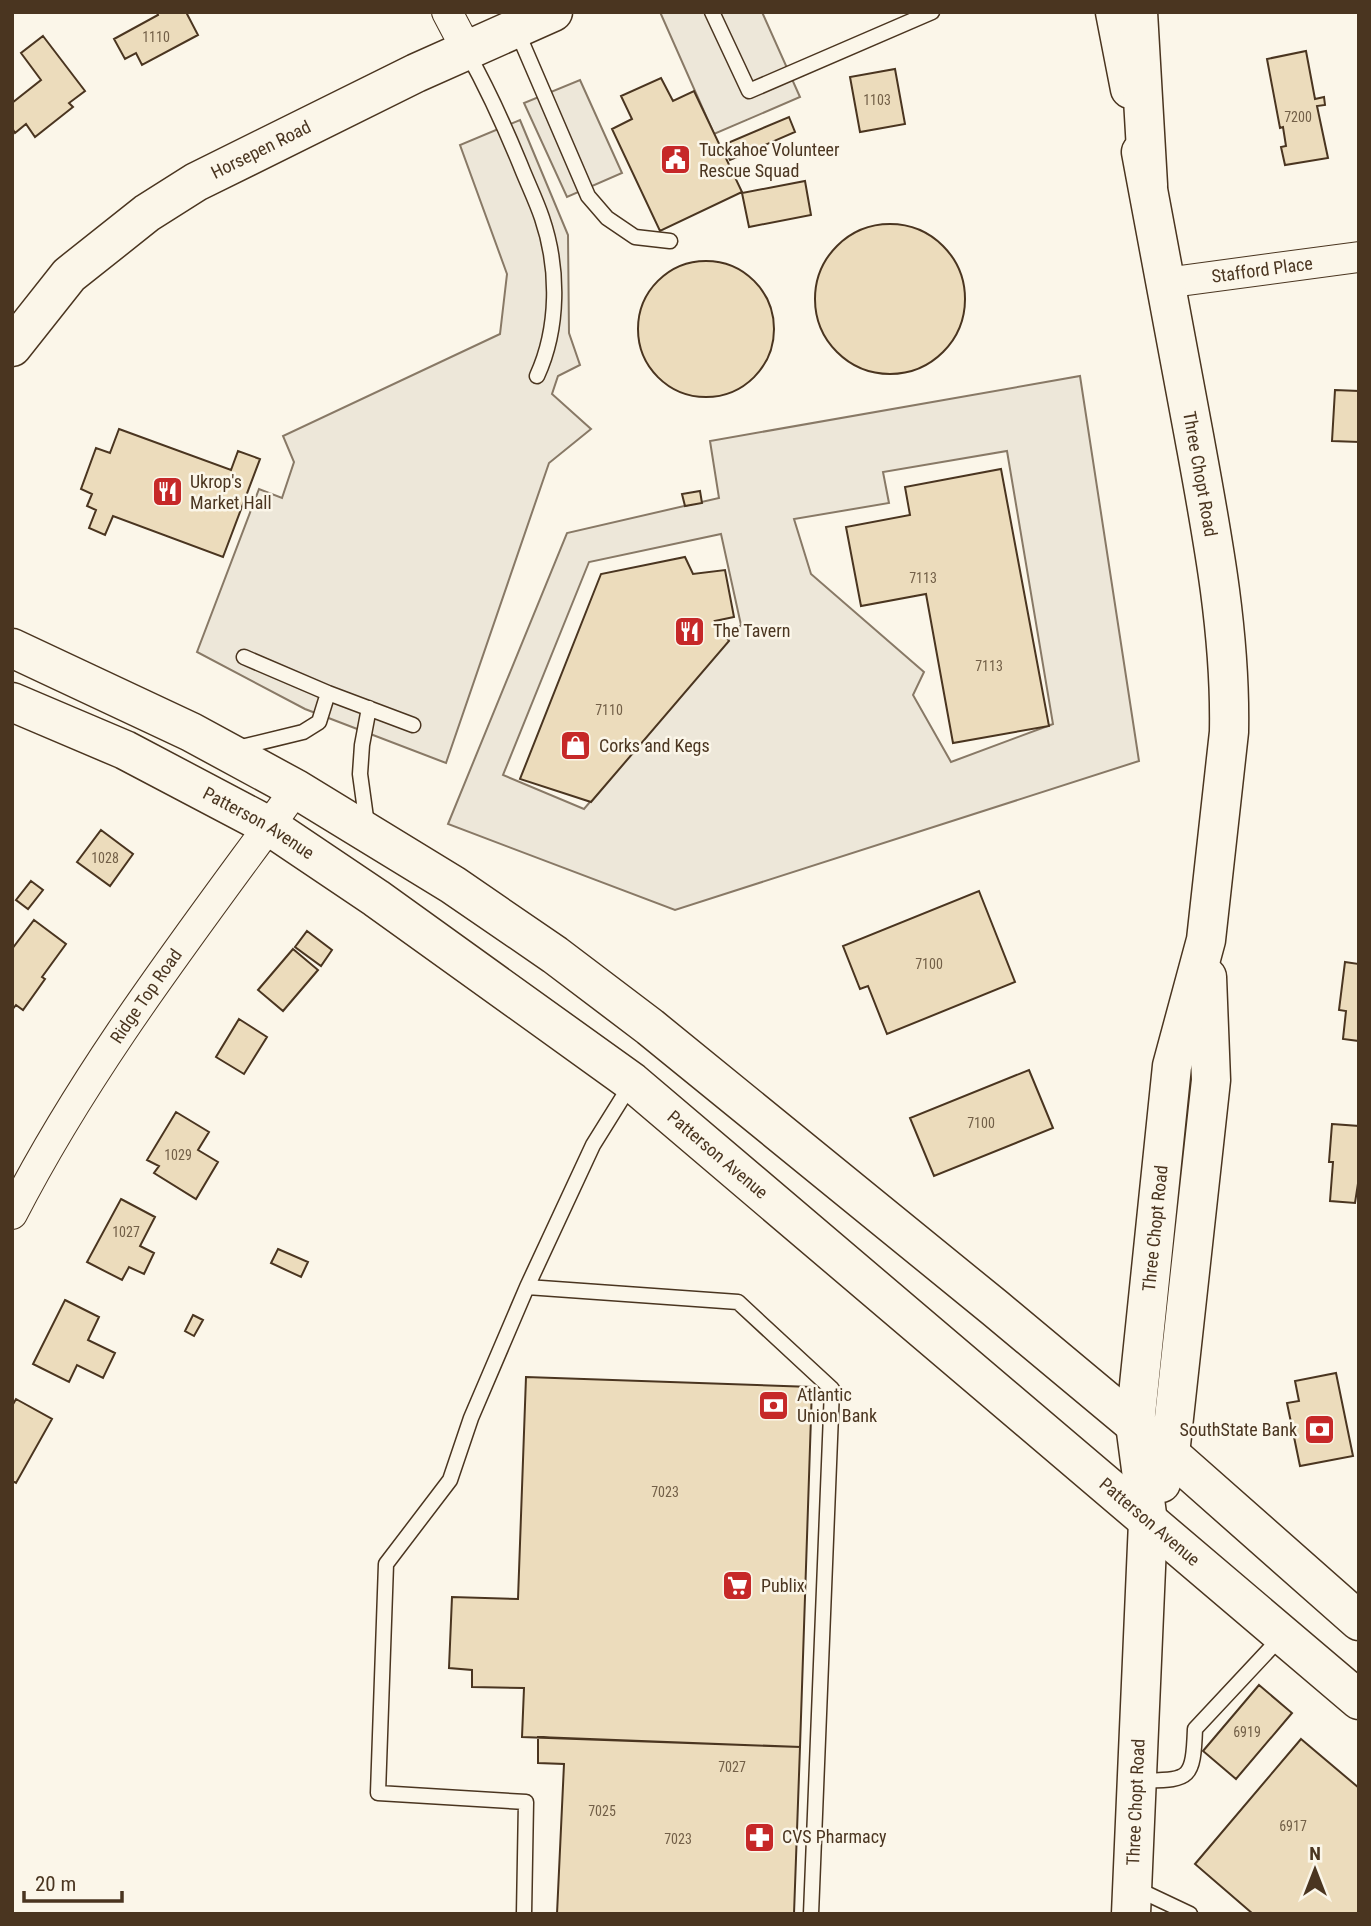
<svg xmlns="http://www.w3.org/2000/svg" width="1371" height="1926" viewBox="0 0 1371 1926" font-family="'Roboto Condensed',sans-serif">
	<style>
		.parking { fill: #ede7d9; stroke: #887966; stroke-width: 2; fill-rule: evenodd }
		.building { fill: #ecdcbc; stroke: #4a3520; stroke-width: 2 }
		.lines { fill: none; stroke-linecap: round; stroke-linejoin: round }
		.service-casing { stroke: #4a3520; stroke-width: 17 }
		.minor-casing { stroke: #4a3520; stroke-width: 32 }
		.secondary-casing { stroke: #4a3520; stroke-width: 41 }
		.primary-casing { stroke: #4a3520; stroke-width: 41 }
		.service { stroke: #fbf6e9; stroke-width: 14 }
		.minor { stroke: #fbf6e9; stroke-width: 30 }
		.secondary { stroke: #fbf6e9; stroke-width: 38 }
		.primary { stroke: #fbf6e9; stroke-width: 38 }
		.labels { text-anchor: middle; stroke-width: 5; stroke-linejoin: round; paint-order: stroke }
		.number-label { font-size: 14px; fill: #725f47 }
		.street-label { font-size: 18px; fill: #4a3520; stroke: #fbf6e9 }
		.poi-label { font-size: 18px; fill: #4a3520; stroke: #fbf6e9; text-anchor: start }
	</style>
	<rect width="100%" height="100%" fill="#fbf6e9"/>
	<!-- parking -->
	<path class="parking" d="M660,12H762L800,97L714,134Z
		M580,80L622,173L567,197L524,103Z
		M520,120L568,235L569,333L580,365L558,376L552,394L591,429L549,463L446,763L305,709L197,652L259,489L282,498L294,462L283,436L500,334L507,274L460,145Z
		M1080,376L1139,761L675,910L448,824L567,533L719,498L710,441ZM1007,451L1053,724L951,762L913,695L924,672L811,574L794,519L889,503L883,472ZM721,534L741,625L584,809L503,775L589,562Z"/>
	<!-- building -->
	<path class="building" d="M157,12H186L198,35L142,65L136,53L125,59L114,39L158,15Z
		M43,36L85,91L69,103L73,107L35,137L26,124L15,133L12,128V103L41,80L21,53Z
		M1306,51L1315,99L1324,97L1325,105L1317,106L1328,158L1285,165L1281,147L1286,146L1283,127L1280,128L1267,59Z
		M895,69L905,124L860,132L850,77Z
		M661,78L673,101L694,91L742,192L660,231L612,129L632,119L621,96Z
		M789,117L795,132L730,160L723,145Z
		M805,181L811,215L749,227L742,193Z
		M815 299a75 75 0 1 1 150 0a75 75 0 1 1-150 0Z
		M638 329a68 68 0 1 1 136 0a68 68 0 1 1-136 0Z
		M1335,390L1359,391V442L1332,441Z
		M119,429L231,470L238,451L260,459L223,557L113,516L105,535L89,528L96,510L87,506L92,494L81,489L96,448L110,453Z
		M1001,469L1049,726L953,743L926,594L861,606L846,527L910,515L905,487Z
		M700,491L702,503L685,506L682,494Z
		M685,557L693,574L725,570L734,617L715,621L729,641L591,802L520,779L601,574Z
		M101,830L133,854L110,886L77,862Z
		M31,881L43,890L28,909L16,900Z
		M979,891L1015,982L887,1034L868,986L860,989L843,946Z
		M34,920L66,944L42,977L45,979L23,1010L16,1005L12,1010V949Z
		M307,931L332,950L321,966L295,947Z
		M293,949L318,970L283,1011L258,990Z
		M1345,962L1359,964V1041L1343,1039L1346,1011L1339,1010Z
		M239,1019L267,1037L244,1074L216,1057Z
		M1029,1070L1053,1128L934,1176L910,1118Z
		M176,1112L209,1132L198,1150L218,1162L196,1199L154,1173L159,1166L147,1160Z
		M1332,1124L1359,1126V1177L1355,1203L1330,1201L1333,1162H1329Z
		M121,1199L155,1217L140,1246L154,1253L144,1274L129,1267L122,1280L87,1262Z
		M278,1249L308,1262L301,1277L271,1263Z
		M65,1300L99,1317L88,1340L115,1353L103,1378L77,1365L69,1382L33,1364Z
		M193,1315L203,1320L194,1336L185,1331Z
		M1336,1373L1353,1456L1300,1466L1287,1403L1299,1401L1295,1381Z
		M526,1377L812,1387L800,1747L522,1737L524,1688L472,1687V1670L449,1668L452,1597L518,1599Z
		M16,1399L52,1419L16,1483L12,1481V1406Z
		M1259,1685L1292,1713L1236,1779L1203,1751Z
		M538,1737L800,1747L794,1914H557L564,1764L538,1763Z
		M1301,1739L1359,1788V1914H1253L1195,1864Z"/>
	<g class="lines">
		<defs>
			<path id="service" d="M712,12L749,91L932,12
				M517,31L588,196L607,218L635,237L670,241
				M467,52C487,88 504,125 520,164C527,182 536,200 542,218C559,268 559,328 537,376
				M244,657L328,693L413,725
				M237,748L303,732L319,722L328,693
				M367,825L360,774L362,745L369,708
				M527,1287L738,1302L832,1389L811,1914
				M1137,1781C1189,1779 1193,1783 1195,1729L1281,1637
				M1135,1888L1190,1914
				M524,1914L526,1802L378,1793L386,1564L450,1480L471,1418L527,1287L593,1145L631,1084"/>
			<g id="minor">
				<path d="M447,12L467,50"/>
				<path id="s1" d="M1165,283L1359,257"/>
				<path id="s2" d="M12,1214C90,1062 196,927 296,789"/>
			</g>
			<g id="secondary">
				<path d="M1115,12L1130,89"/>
				<path d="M1161,1483L1170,1454L1211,1080L1207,977"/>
				<path id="s3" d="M1131,1914L1148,1522L1135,1424L1172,1066L1206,940L1229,732C1231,632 1212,534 1194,436C1176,341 1159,247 1141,152"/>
			</g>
			<g id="primary">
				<path d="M1138,12L1148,185"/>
				<path id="s4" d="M12,347L69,275L147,213L196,182L416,73L553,12"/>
				<path d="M12,648L191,732L296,789L453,885L555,955L650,1027L995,1308L1170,1454L1359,1621"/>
				<path id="s5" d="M12,702L125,750L269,826L376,898L632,1082L1359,1700"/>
			</g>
		</defs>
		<!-- service casing -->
		<use href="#service" class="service-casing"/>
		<!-- minor casing -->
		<use href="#minor" class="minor-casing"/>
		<!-- secondary casing -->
		<use href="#secondary" class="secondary-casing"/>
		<!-- primary casing -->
		<use href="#primary" class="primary-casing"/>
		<!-- service -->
		<use href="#service" class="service"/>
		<!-- minor -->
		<use href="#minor" class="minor"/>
		<!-- secondary -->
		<use href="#secondary" class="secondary"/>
		<!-- primary -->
		<use href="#primary" class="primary"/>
	</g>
	<!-- icons -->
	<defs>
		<symbol id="civic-square" viewBox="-11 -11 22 22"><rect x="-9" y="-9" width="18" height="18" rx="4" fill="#c62828" stroke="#fbf6e9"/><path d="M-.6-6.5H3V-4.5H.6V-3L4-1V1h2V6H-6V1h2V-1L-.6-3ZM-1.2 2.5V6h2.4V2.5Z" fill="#fff"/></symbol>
		<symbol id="restaurant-square" viewBox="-11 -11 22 22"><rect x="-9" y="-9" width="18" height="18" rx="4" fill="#c62828" stroke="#fbf6e9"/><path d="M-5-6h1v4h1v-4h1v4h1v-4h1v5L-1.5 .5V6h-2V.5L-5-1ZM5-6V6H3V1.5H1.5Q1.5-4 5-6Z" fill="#fff"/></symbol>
		<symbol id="shop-square" viewBox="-11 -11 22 22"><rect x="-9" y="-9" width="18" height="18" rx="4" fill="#c62828" stroke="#fbf6e9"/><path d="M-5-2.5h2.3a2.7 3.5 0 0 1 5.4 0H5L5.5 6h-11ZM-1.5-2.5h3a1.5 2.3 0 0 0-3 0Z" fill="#fff"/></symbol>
		<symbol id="bank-square" viewBox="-11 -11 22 22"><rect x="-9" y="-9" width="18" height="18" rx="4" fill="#c62828" stroke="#fbf6e9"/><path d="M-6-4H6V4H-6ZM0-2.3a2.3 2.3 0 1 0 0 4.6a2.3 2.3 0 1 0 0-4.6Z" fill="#fff"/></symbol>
		<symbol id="supermarket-square" viewBox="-11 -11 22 22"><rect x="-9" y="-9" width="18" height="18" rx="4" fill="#c62828" stroke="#fbf6e9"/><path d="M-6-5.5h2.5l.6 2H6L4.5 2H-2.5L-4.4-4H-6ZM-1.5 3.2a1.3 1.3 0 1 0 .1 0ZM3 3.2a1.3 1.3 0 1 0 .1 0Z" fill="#fff"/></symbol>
		<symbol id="pharmacy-square" viewBox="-11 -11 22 22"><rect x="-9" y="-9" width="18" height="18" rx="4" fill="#c62828" stroke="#fbf6e9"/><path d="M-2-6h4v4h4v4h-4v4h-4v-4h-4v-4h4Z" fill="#fff"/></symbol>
	</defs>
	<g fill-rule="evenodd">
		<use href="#civic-square" x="658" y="142" width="35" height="35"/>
		<use href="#restaurant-square" x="150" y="474" width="35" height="35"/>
		<use href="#restaurant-square" x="672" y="614" width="35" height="35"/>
		<use href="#shop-square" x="558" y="728" width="35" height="35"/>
		<use href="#bank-square" x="756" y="1388" width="35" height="35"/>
		<use href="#bank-square" x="1302" y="1412" width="35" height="35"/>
		<use href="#supermarket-square" x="720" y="1568" width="35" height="35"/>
		<use href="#pharmacy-square" x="742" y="1820" width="35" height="35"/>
	</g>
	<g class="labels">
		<!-- number labels -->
		<g class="number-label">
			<text x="156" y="42">1110</text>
			<text x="877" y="105">1103</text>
			<text x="1298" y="122">7200</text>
			<text x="923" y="583">7113</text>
			<text x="989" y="671">7113</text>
			<text x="609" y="715">7110</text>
			<text x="105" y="863">1028</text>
			<text x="929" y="969">7100</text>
			<text x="981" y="1128">7100</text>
			<text x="178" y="1160">1029</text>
			<text x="126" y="1237">1027</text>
			<text x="665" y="1497">7023</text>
			<text x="1247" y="1737">6919</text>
			<text x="732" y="1772">7027</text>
			<text x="602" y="1816">7025</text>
			<text x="1293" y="1831">6917</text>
			<text x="678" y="1844">7023</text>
		</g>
		<!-- street labels -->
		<g class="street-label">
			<text dy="6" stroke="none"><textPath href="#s4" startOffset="322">Horsepen Road</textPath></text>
			<text dy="6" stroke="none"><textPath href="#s1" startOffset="98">Stafford Place</textPath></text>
			<text transform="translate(1200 474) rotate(80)" y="6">Three Chopt Road</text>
			<text dy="6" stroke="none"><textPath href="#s5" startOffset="275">Patterson Avenue</textPath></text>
			<text dy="6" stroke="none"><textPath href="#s2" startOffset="256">Ridge Top Road</textPath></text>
			<text dy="6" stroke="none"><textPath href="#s5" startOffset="842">Patterson Avenue</textPath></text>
			<text dy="6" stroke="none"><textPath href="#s3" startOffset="688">Three Chopt Road</textPath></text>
			<text dy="6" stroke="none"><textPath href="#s5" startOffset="1409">Patterson Avenue</textPath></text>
			<text dy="6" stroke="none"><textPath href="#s3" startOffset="112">Three Chopt Road</textPath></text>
		</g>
		<!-- poi labels -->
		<g class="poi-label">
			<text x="699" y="156">Tuckahoe Volunteer<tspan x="699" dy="21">Rescue Squad</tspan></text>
			<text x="190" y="488">Ukrop's<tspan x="190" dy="21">Market Hall</tspan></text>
			<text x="713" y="637">The Tavern</text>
			<text x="599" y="752">Corks and Kegs</text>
			<text x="797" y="1401">Atlantic<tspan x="797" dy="21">Union Bank</tspan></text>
			<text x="1297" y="1436" text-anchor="end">SouthState Bank</text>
			<text x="761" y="1592">Publix</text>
			<text x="782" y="1843">CVS Pharmacy</text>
		</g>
	</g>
	<!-- border -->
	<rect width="1371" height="1926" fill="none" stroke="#4a3520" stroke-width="28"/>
	<!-- north arrow -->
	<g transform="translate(1315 1870)" stroke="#fbf6e9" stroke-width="5" paint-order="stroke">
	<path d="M0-5L12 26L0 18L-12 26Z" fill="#4a3520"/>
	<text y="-10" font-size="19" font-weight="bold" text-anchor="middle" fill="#4a3520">N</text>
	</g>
	<!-- scale -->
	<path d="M24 1891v10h98v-10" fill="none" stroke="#4a3520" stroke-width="3.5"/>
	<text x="35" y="1891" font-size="21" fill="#4a3520" stroke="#fbf6e9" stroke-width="5" paint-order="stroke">20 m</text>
</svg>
